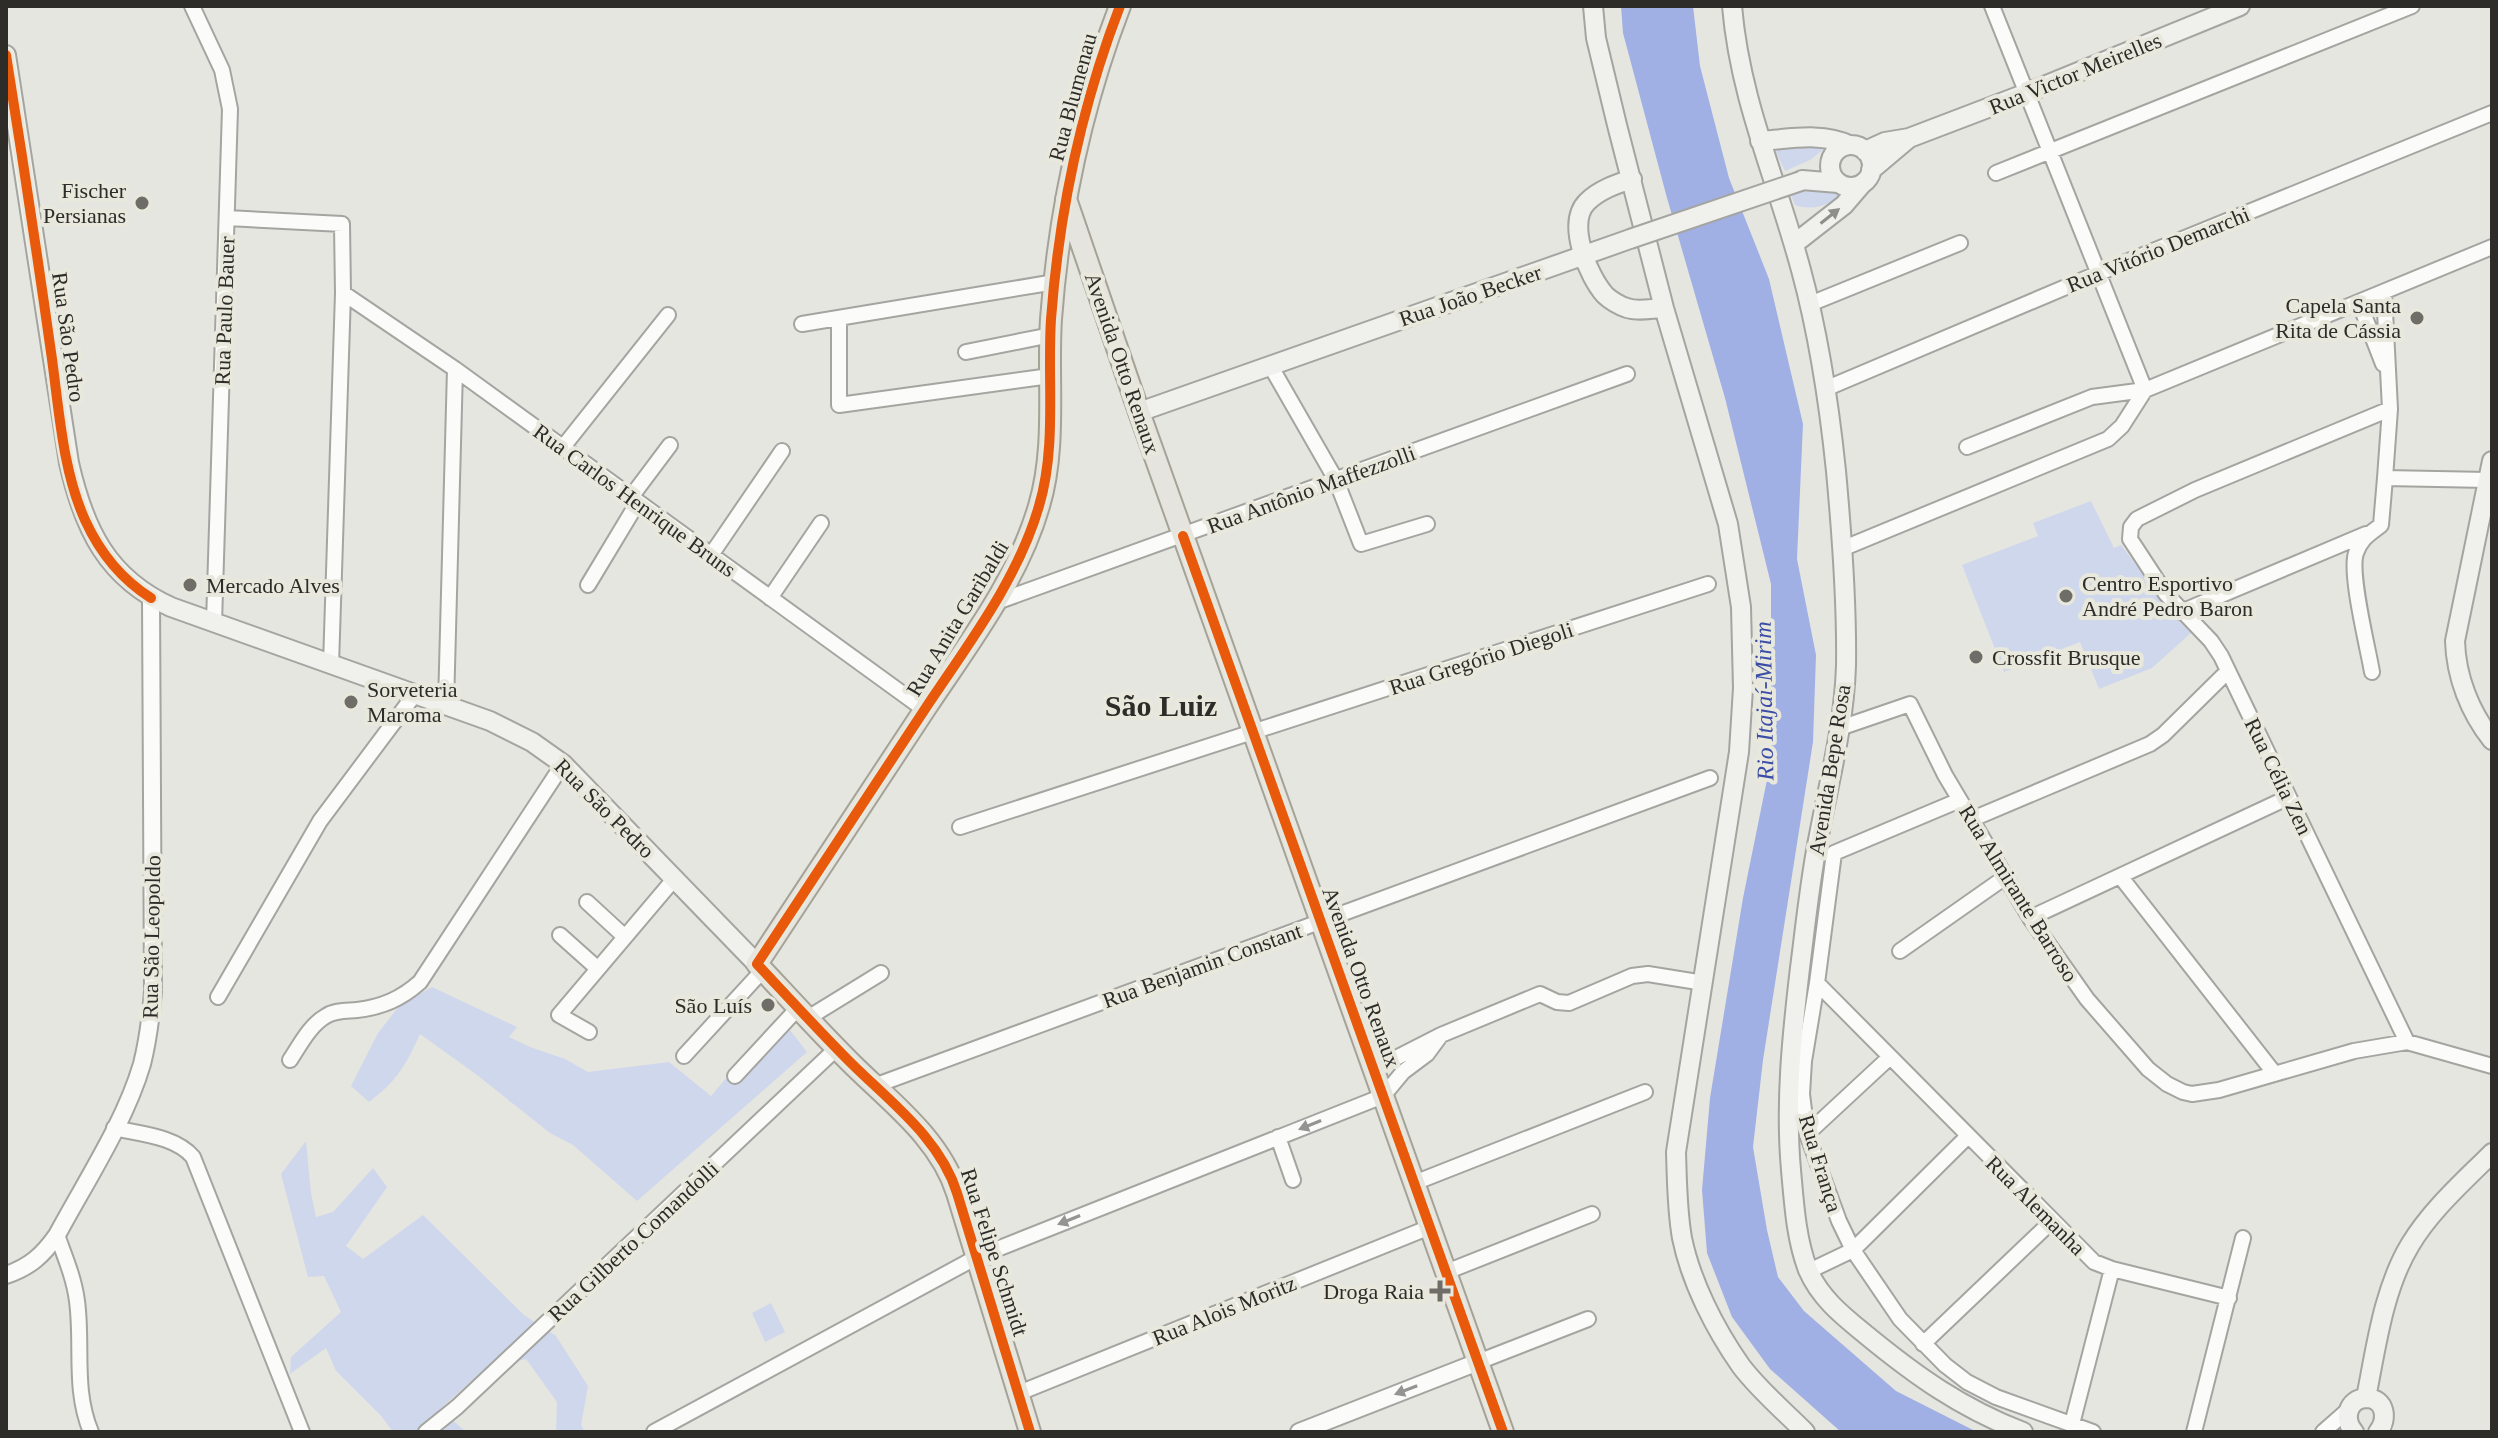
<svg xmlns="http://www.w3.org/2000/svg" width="2498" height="1438" viewBox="0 0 2498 1438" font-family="'Times New Roman',serif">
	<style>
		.green { fill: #cfd7ec }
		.water { fill: #a1b0e4 }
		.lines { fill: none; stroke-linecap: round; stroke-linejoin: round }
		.minor-casing { stroke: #a4a4a0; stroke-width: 18 }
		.tertiary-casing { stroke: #a4a4a0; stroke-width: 20 }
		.secondary-casing { stroke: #a4a4a0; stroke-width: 22 }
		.primary-casing { stroke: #a5a397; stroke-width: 24 }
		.minor { stroke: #fbfbfa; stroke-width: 14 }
		.tertiary { stroke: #fbfbfa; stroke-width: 16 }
		.secondary { stroke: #f0f0ed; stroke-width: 18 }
		.primary { stroke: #e5e4de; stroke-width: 20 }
		.secondary-bridge-casing { stroke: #a4a4a0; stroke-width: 22; stroke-linecap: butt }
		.secondary-bridge { stroke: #f0f0ed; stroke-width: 18 }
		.cycleway-casing { stroke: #e9e8dd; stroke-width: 15 }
		.cycleway { stroke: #e8590c; stroke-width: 10 }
		.oneway { fill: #8e8e8a }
		.oneway2 { fill: #949491 }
		.poi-dot { fill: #6e6d68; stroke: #e9e8dd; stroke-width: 3 }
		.labels { text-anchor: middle; stroke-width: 8; stroke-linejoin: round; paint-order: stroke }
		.street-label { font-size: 22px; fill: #2d2c28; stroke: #e9e8dd }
		.poi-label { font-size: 22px; fill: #2d2c28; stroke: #e9e8dd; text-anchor: end }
		.water-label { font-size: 24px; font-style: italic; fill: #3b4da7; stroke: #e9e8dd }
		.district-label { font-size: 30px; font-weight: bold; fill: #2d2c28; stroke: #e9e8dd }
	</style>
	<rect width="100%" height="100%" fill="#e6e6e0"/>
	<!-- green -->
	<path class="green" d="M1833,142L1810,160L1785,171L1776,152L1782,145Z
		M1808,187L1846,190C1830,204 1817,212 1795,205L1791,195Z
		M2091,501L2114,548L2121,545L2175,617L2191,633L2152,668L2099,689L2080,642L2004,672L1962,565L2038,536L2033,523Z
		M432,987L517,1027L509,1037L530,1047L565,1059L588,1072L669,1062L711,1096L779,1016L807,1052L637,1201L573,1145L550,1133L477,1075L420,1034C406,1065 397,1081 369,1102L351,1086L378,1033L400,1005Z
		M306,1141L311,1193L316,1217L333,1212L373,1168L387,1187L346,1246L363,1259L423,1215L524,1315L556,1336L588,1386L581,1425L585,1432H556L557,1402L526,1359L486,1368L440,1409L466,1432H393L382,1417L336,1371L326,1348L290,1374L291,1357L341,1312L324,1276L308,1277L281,1174Z
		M771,1303L785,1332L765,1342L752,1313Z"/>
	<!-- water -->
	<path class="water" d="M1621,6H1693L1700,66L1729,178L1769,279L1803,424L1797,559L1816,655L1813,742L1763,1060L1753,1147L1767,1230L1778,1277L1804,1311L1896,1391L1977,1432H1841L1770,1369L1732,1317L1707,1253L1702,1190L1710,1098L1743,898L1771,760V584L1725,398L1667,198L1623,33Z"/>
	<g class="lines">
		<defs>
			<path id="minor" d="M192,6L222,70L230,109L214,623
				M1992,6L2145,390
				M1996,173L2412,6
				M227,218L342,224L343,293L331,665
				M2384,292L2390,409L2385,478L2488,480
				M343,293L455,369L925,710
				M2359,302L2383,364
				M1810,304L1960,243
				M839,319V405L1050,376
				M802,324L1055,282
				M966,352L1051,335
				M1270,365L1336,480L1361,544L1427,524
				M1825,389L2099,273L2492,113
				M2390,409L2195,490L2137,519L2131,527L2130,539L2166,594L2211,641L2221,656L2407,1042
				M563,447L668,315
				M1967,447L2092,397L2145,390L2492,247
				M631,497L670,445
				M1844,548L2108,439L2122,426L2145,390
				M711,555L782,451
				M588,585L638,502
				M770,598L821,523
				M994,603L1627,374
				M2181,612L2366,534
				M2372,672C2368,648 2349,573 2356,553C2361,538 2370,534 2381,525L2385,478
				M446,705L455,369
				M1840,728L1910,704L1945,775L2030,918L2087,999L2148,1069L2167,1084L2183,1092L2192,1094L2219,1090L2354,1051L2407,1042L2492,1066
				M1960,800L1834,853L1817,983L1804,1061L1802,1094L1807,1134L1839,1221L1853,1250L1900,1319L1945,1365L1967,1382L1996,1397L2093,1432
				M1970,820L2150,744L2163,735L2228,671
				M960,827L1708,584
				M2120,876L2275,1074
				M587,902L625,937
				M2030,918L2289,797
				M560,935L598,969
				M1900,951L2004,878
				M1817,983L2094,1262L2112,1269L2229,1298
				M218,997L320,821L415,694
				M808,1018L881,973
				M589,1032L559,1015L675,878
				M684,1056L763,970
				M290,1060C300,1045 310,1025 326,1016C335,1010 347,1011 357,1010C382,1007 401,999 420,982L563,764
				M1371,1061L1396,1058L1441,1035L1540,994L1557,1002L1569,1003L1632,976L1648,974L1704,983
				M735,1076L798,1008
				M874,1086L1710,778
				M114,1128C140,1134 175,1136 193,1157L302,1432
				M1807,1134L1890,1057
				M1278,1137L1293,1180
				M1414,1183L1645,1092
				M57,1235C65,1257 74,1278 77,1301C83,1346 73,1389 91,1432
				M1809,1271L1853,1250L1968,1136
				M1446,1272L1592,1214
				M1923,1344L2052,1221
				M1478,1362L1588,1319
				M1019,1393L1430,1227
				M2072,1424L2112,1269
				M426,1432L457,1407L837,1048
				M654,1432L977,1257L1383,1096L1403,1072L1427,1054L1441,1035
				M2194,1432L2243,1238
				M2323,1432L2348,1410"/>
			<path id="tertiary" d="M6,1275C30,1267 43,1255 57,1235C86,1181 125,1122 142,1064C148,1040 151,1016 153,991L151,598
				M1299,1432L1478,1362"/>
			<path id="secondary" d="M1593,6L1596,38L1617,125L1664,308L1728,524L1741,607L1743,688L1739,752L1676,1152C1677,1181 1677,1210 1682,1238C1691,1282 1715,1329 1741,1366C1759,1390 1784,1411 1805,1432
				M1732,6C1740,101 1777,180 1801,270C1819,336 1829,403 1836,471C1842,536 1847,601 1846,666C1844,729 1827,789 1816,851C1809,890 1805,929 1800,968C1792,1036 1785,1102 1791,1170C1794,1203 1796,1239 1808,1270C1820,1298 1843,1316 1865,1334C1916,1376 1961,1408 2023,1432
				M6,55L69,463C84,529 107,578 171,607L490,721L532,742L563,764L757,964
				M1760,141C1789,139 1822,132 1849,145
				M1830 166a21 21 0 1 1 42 0a21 21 0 1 1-42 0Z
				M1865,151L1885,142L1909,138L2027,93L2240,6
				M1871,170L1909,138
				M1632,179C1616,184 1599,190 1587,202C1566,223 1588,276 1605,295C1610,300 1620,306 1627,308C1638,312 1653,308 1664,308
				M1802,180L1838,183
				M1794,244L1844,205L1862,184
				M1139,412L1630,239
				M2492,461L2455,641C2456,677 2470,712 2492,740
				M2366,1398C2376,1348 2383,1290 2410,1245C2431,1210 2463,1182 2492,1153
				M2354,1432C2343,1420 2347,1399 2366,1398C2386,1398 2388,1420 2378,1432"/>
			<path id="primary" d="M1066,199L1139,412L1503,1432
				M1030,1432L957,1193C940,1138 889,1101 850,1062C818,1030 788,997 757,964C814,878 871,792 927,706C969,643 1018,579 1039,506C1057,446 1047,380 1051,319C1059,212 1082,105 1120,6"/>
		</defs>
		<!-- minor casing -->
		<use href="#minor" class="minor-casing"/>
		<!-- tertiary casing -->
		<use href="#tertiary" class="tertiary-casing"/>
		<!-- secondary casing -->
		<use href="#secondary" class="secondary-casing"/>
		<!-- primary casing -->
		<use href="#primary" class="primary-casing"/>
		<!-- minor -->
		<use href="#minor" class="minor"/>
		<!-- tertiary -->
		<use href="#tertiary" class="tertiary"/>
		<!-- secondary -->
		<use href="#secondary" class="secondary"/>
		<!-- primary -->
		<use href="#primary" class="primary"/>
		<defs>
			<path id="secondary-bridge" d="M1630,239L1801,181"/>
		</defs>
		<!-- secondary-bridge casing -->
		<use href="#secondary-bridge" class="secondary-bridge-casing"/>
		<!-- secondary-bridge -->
		<use href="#secondary-bridge" class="secondary-bridge"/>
		<defs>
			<path id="cycleway" d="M6,55C22,154 37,253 51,352C59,407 62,469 85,520C100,553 121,579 151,598
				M1183,536L1503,1432
				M1030,1432L957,1193C940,1138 889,1101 850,1062C818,1030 788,997 757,964C814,878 871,792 927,706C969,643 1018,579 1039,506C1057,446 1047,380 1051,319C1059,212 1082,105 1120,6"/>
		</defs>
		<!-- cycleway casing -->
		<use href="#cycleway" class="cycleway-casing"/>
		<!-- cycleway -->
		<use href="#cycleway" class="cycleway"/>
	</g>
	<!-- one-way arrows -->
	<defs><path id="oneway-solid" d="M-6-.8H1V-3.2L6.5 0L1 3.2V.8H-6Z" transform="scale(2)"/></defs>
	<use class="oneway" href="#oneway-solid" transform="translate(1830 216) rotate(-38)"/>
	<g class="oneway2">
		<use href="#oneway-solid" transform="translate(1310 1125) rotate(158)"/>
		<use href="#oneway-solid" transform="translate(1069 1220) rotate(158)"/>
		<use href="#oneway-solid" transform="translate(1406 1390) rotate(159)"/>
	</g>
	<!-- markers -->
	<g class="poi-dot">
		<circle cx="142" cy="203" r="8"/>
		<circle cx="2417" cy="318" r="8"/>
		<circle cx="190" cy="585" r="8"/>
		<circle cx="2066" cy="596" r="8"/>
		<circle cx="1976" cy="657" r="8"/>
		<circle cx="351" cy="702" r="8"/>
		<circle cx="768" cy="1005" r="8"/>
		<path d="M1436 1279h8v8h8v8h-8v8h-8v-8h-8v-8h8z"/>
	</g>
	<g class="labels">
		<!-- street labels -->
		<g class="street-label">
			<text transform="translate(2075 73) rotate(-22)" y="8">Rua Victor Meirelles</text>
			<text transform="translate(1072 97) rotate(-75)" y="8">Rua Blumenau</text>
			<text transform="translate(2158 249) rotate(-22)" y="8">Rua Vitório Demarchi</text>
			<text transform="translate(1470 295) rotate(-19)" y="8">Rua João Becker</text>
			<text transform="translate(224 311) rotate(-88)" y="8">Rua Paulo Bauer</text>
			<text transform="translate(69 337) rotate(82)" y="8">Rua São Pedro</text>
			<text transform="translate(1123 363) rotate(71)" y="8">Avenida Otto Renaux</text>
			<text transform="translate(1311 489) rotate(-20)" y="8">Rua Antônio Maffezzolli</text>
			<text transform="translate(635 500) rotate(36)" y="8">Rua Carlos Henrique Bruns</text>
			<text transform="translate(957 618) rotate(-59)" y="8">Rua Anita Garibaldi</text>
			<text transform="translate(1481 658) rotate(-18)" y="8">Rua Gregório Diegoli</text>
			<text transform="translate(1829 770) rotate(-81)" y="8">Avenida Bepe Rosa</text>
			<text transform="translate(2279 776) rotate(64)" y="8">Rua Célia Zen</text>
			<text transform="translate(605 808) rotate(45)" y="8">Rua São Pedro</text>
			<text transform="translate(2019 893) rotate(58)" y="8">Rua Almirante Barroso</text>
			<text transform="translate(151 937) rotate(-89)" y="8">Rua São Leopoldo</text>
			<text transform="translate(1202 965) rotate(-20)" y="8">Rua Benjamin Constant</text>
			<text transform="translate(1362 977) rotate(70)" y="8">Avenida Otto Renaux</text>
			<text transform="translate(1821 1163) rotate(73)" y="8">Rua França</text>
			<text transform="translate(2036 1205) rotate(45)" y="8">Rua Alemanha</text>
			<text transform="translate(633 1241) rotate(-43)" y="8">Rua Gilberto Comandolli</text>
			<text transform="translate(995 1252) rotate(72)" y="8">Rua Felipe Schmidt</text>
			<text transform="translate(1224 1310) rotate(-22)" y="8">Rua Alois Moritz</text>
		</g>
		<!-- poi labels -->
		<g class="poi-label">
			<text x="126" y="198">Fischer<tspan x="126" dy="25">Persianas</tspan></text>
			<text x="2401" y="313">Capela Santa<tspan x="2401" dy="25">Rita de Cássia</tspan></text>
			<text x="2082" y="591" text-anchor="start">Centro Esportivo<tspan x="2082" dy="25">André Pedro Baron</tspan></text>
			<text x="206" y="593" text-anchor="start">Mercado Alves</text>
			<text x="1992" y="665" text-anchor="start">Crossfit Brusque</text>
			<text x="367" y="697" text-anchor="start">Sorveteria<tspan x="367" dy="25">Maroma</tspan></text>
			<text x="752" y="1013">São Luís</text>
			<text x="1424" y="1299">Droga Raia</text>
		</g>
		<!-- water labels -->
		<g class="water-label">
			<text transform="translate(1764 701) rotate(-91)" y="8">Rio Itajaí-Mirim</text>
		</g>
		<!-- district labels -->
		<g class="district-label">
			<text x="1161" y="716">São Luiz</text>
		</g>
	</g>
	<!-- border -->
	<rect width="2498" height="1438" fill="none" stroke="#2d2c28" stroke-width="16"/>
</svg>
